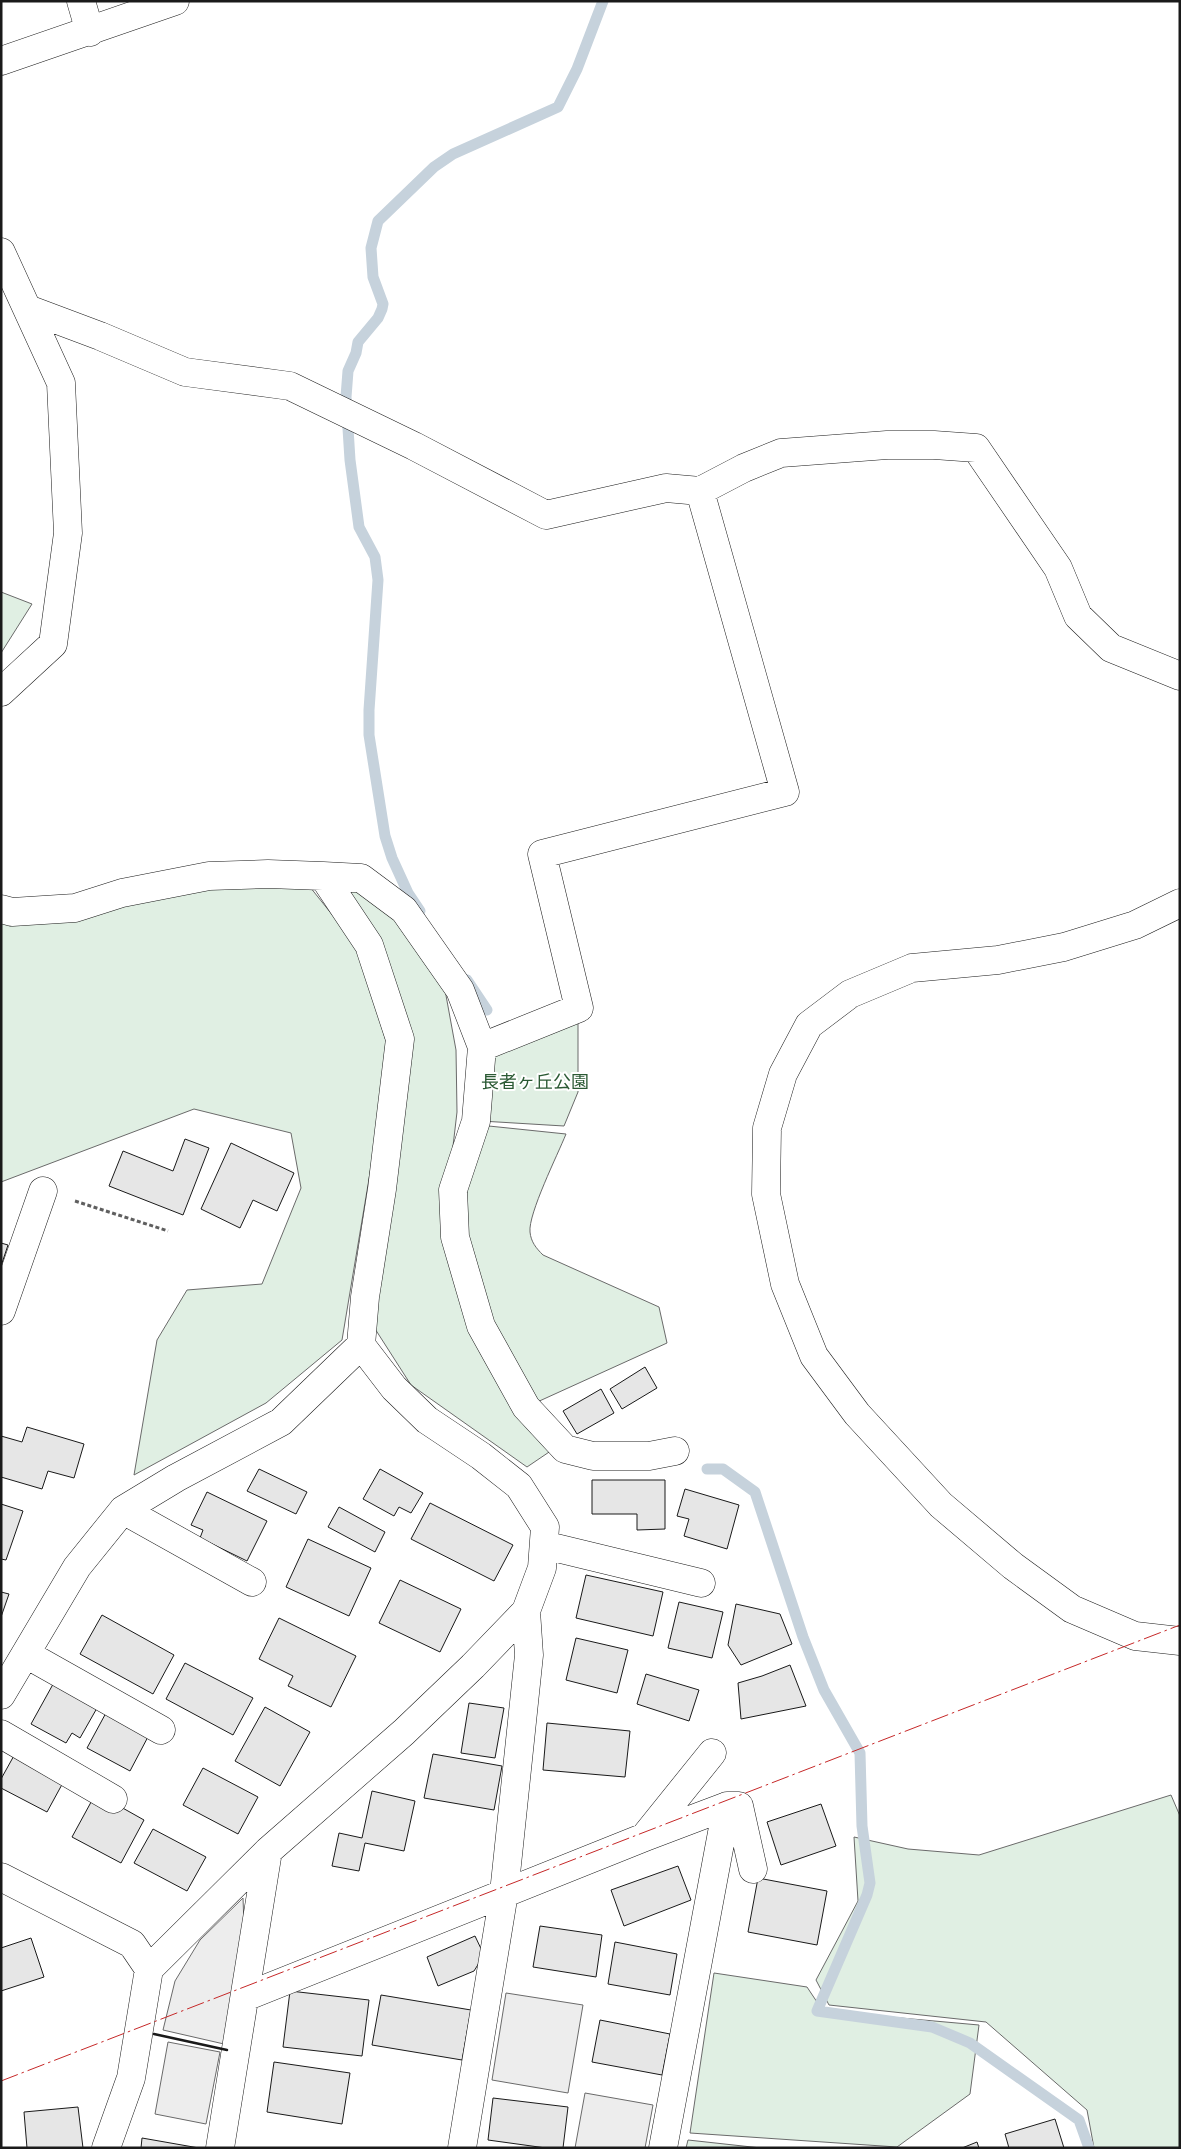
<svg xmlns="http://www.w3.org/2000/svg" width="1181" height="2149" viewBox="0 0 1181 2149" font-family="Mulish,'Noto Sans JP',sans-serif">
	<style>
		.green { fill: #e0efe3; stroke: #6a6a6a }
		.parking { fill: #ededed; stroke: #6a6a6a }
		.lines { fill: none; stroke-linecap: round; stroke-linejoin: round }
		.stream { stroke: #c6d2dc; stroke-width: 11 }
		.building { fill: #e6e6e6; stroke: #1a1a1a }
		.street-casing { stroke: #1a1a1a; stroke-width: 29 }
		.secondary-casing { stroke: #1a1a1a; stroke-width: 29 }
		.path { stroke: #5f5f5f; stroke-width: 3; stroke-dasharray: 4 2.5; stroke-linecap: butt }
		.street { stroke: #fff; stroke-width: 28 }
		.secondary { stroke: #fff; stroke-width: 28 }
		.fence { stroke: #1a1a1a; stroke-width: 1; stroke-dasharray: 6 2.5; stroke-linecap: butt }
		.wall { stroke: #1a1a1a; stroke-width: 2.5 }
		.power { stroke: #c62828; stroke-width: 1; stroke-dasharray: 18 4 2.5 4; stroke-linecap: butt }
		.labels { text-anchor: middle; stroke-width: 4; stroke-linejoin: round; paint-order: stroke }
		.park-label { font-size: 18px; fill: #2b5a34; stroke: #fff }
	</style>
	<rect width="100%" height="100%" fill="#fff"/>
	<!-- green -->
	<path class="green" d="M1,592L32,604L1,653Z
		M332,882L359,883L399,916L443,979L456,1050L457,1112L448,1189L450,1239L558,1446L527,1467L411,1385L370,1321L406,1039Z
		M209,887H310L358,947L386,1041L377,1131L342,1340L266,1403L134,1475L157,1340L187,1290L262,1284L301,1188L291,1133L194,1109L1,1182V918Z
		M578,1023V1092L564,1126L481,1121L492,1052Z
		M479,1125L566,1134C558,1154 528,1214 530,1232C531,1242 536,1248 543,1255L659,1307L667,1343L535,1403L485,1325L458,1237Z
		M1171,1795L1180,1816V2148H1094L1087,2110L986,2022L829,2005L816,1980L858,1901L854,1837L908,1849L979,1855Z
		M714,1973L807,1987L823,2011L979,2025L970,2094L897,2147L690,2133Z
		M688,2140L761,2148H686Z"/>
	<!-- parking -->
	<path class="parking" d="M243,1898L244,1925L224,2044L163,2030L175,1981L200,1940Z
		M506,1993L583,2005L568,2093L492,2080Z
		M168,2042L220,2052L206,2124L155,2114Z
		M585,2093L653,2105L645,2148H575Z"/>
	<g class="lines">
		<!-- stream -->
		<path class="stream" d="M420,911L408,893L392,858L385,836L369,735V710L378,580L375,557L359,527L350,460L346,397L348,371L356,353L358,342L378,318L382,309L383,304L373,277L371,248L378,221L434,167L453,154L558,107L577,69L603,1
			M467,980L487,1010
			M707,1469H723L755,1492L803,1637L824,1690L860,1753L862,1826L870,1883L867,1895L817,2011L932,2027L970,2043L1079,2120L1089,2148"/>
	</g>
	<!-- building -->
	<path class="building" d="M185,1139L209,1148L183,1215L109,1186L123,1151L173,1171Z
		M231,1143L294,1173L277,1211L253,1200L240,1228L201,1209Z
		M1,1243L8,1245L1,1266Z
		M645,1367L657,1388L622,1409L610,1389Z
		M601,1389L614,1413L577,1434L563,1411Z
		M27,1427L84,1444L74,1478L48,1471L42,1489L1,1477V1436L22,1442Z
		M259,1469L307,1492L296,1514L247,1491Z
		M380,1469L423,1493L411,1513L399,1507L394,1516L363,1499Z
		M592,1480H665V1529L637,1530V1514H592Z
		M685,1489L739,1505L727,1549L684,1536L689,1519L677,1516Z
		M207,1492L267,1521L247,1561L200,1538L203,1530L191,1525Z
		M430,1503L513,1545L494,1581L411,1539Z
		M1,1504L23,1511L6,1560L1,1559Z
		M339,1507L385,1532L375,1552L328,1527Z
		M308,1539L371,1568L349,1616L286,1587Z
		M586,1575L663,1592L653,1636L576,1618Z
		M400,1580L461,1609L440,1652L379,1623Z
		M1,1592L9,1594L1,1617Z
		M679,1602L723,1612L712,1658L668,1648Z
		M736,1604L780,1614L792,1644L741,1665L728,1645Z
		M102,1615L174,1655L153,1694L80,1654Z
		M279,1618L356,1656L331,1707L288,1686L293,1676L259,1659Z
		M576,1638L628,1650L617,1693L566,1680Z
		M185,1663L253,1698L233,1735L166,1699Z
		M790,1665L806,1706L741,1719L738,1683L762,1676Z
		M646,1674L699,1690L689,1721L637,1704Z
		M57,1677L101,1701L80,1738L72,1733L66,1743L31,1724Z
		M469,1703L504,1708L495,1758L461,1753Z
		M265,1707L310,1732L280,1786L235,1761Z
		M107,1711L150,1733L130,1771L87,1748Z
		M547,1723L630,1731L625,1777L543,1770Z
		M16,1752L65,1779L47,1812L1,1788V1779Z
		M433,1754L502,1766L494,1810L424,1798Z
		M203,1768L258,1797L238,1834L183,1805Z
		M372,1791L415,1801L404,1851L365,1843L359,1871L332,1866L339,1833L362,1838Z
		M96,1793L144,1820L121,1863L72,1837Z
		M821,1804L836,1846L781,1865L767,1822Z
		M153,1829L206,1857L187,1891L134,1863Z
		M678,1866L691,1900L624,1926L611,1890Z
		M758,1878L827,1891L817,1945L748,1932Z
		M540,1926L602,1935L596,1977L533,1967Z
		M475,1936L484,1955L474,1971L438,1986L427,1957Z
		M31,1938L44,1977L1,1991V1948Z
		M615,1942L677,1954L670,1995L608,1984Z
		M290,1991L369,2000L362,2056L283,2047Z
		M381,1995L471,2010L462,2060L372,2045Z
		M600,2020L670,2034L662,2075L592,2062Z
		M274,2062L350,2073L342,2124L267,2112Z
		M493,2098L568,2107L563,2148H546L488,2140Z
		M78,2107L83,2148H27L24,2112Z
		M1055,2119L1064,2148H1009L1005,2134Z
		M142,2138L199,2148H141Z
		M977,2142L979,2148H962Z"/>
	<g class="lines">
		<defs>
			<path id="street" d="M81,1L90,32
				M1,252L61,383L68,533L53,644L1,692
				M28,309L100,336L185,372L290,386L414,446L546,515L666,488L700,491L744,468L781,453L887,445H934L976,448L1058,568L1078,616L1111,648L1180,676
				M323,876L361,878L404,910L460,990L482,1047L476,1121L453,1190L455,1237L481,1326L526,1407L565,1449L593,1456H649L675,1451
				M1180,903L1135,925L1064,947L998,960L912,968L850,994L809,1025L783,1074L767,1128L766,1194L785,1284L814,1356L857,1414L941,1505L1013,1566L1072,1609L1135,1636L1180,1641
				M1,909L12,912L75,908L122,893L209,876L268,874L323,876L369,945L400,1039L382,1189L365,1297L361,1345L281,1422L176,1478L123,1510L77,1567L1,1695
				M482,1047L579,1008L542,854L785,792L700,491
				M1,1311L43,1191
				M123,1510L252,1582
				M544,1545L701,1583
				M26,1654L161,1730
				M1,1734L113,1799
				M727,1806H739L753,1869
				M646,1835L712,1753
				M1,1877L132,1944L149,1969L131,2078L106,2148
				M149,1969L268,1851L404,1732L473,1666L526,1611L542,1568L545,1527L519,1486L481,1456L427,1420L394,1388L361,1345
				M245,1997L645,1837L727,1806L663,2148
				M220,2148L268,1851
				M462,2148L504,1893L529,1655L526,1611"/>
			<path id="secondary" d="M1,61L175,1"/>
		</defs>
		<!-- street casing -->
		<use href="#street" class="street-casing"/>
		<!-- secondary casing -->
		<use href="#secondary" class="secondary-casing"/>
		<!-- path -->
		<path class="path" d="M75,1201L168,1231"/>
		<!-- street -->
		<use href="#street" class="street"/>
		<!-- secondary -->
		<use href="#secondary" class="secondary"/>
		<!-- fence -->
		<path class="fence" d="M807,2148L808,2147"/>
		<!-- wall -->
		<path class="wall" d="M154,2034L227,2050"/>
		<!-- power -->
		<path class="power" d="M1,2081L1180,1625"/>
	</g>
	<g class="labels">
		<!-- park labels -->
		<g class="park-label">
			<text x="535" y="1088">長者ヶ丘公園</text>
		</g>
	</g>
	<!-- border -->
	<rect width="1181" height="2149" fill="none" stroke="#1a1a1a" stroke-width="5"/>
</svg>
